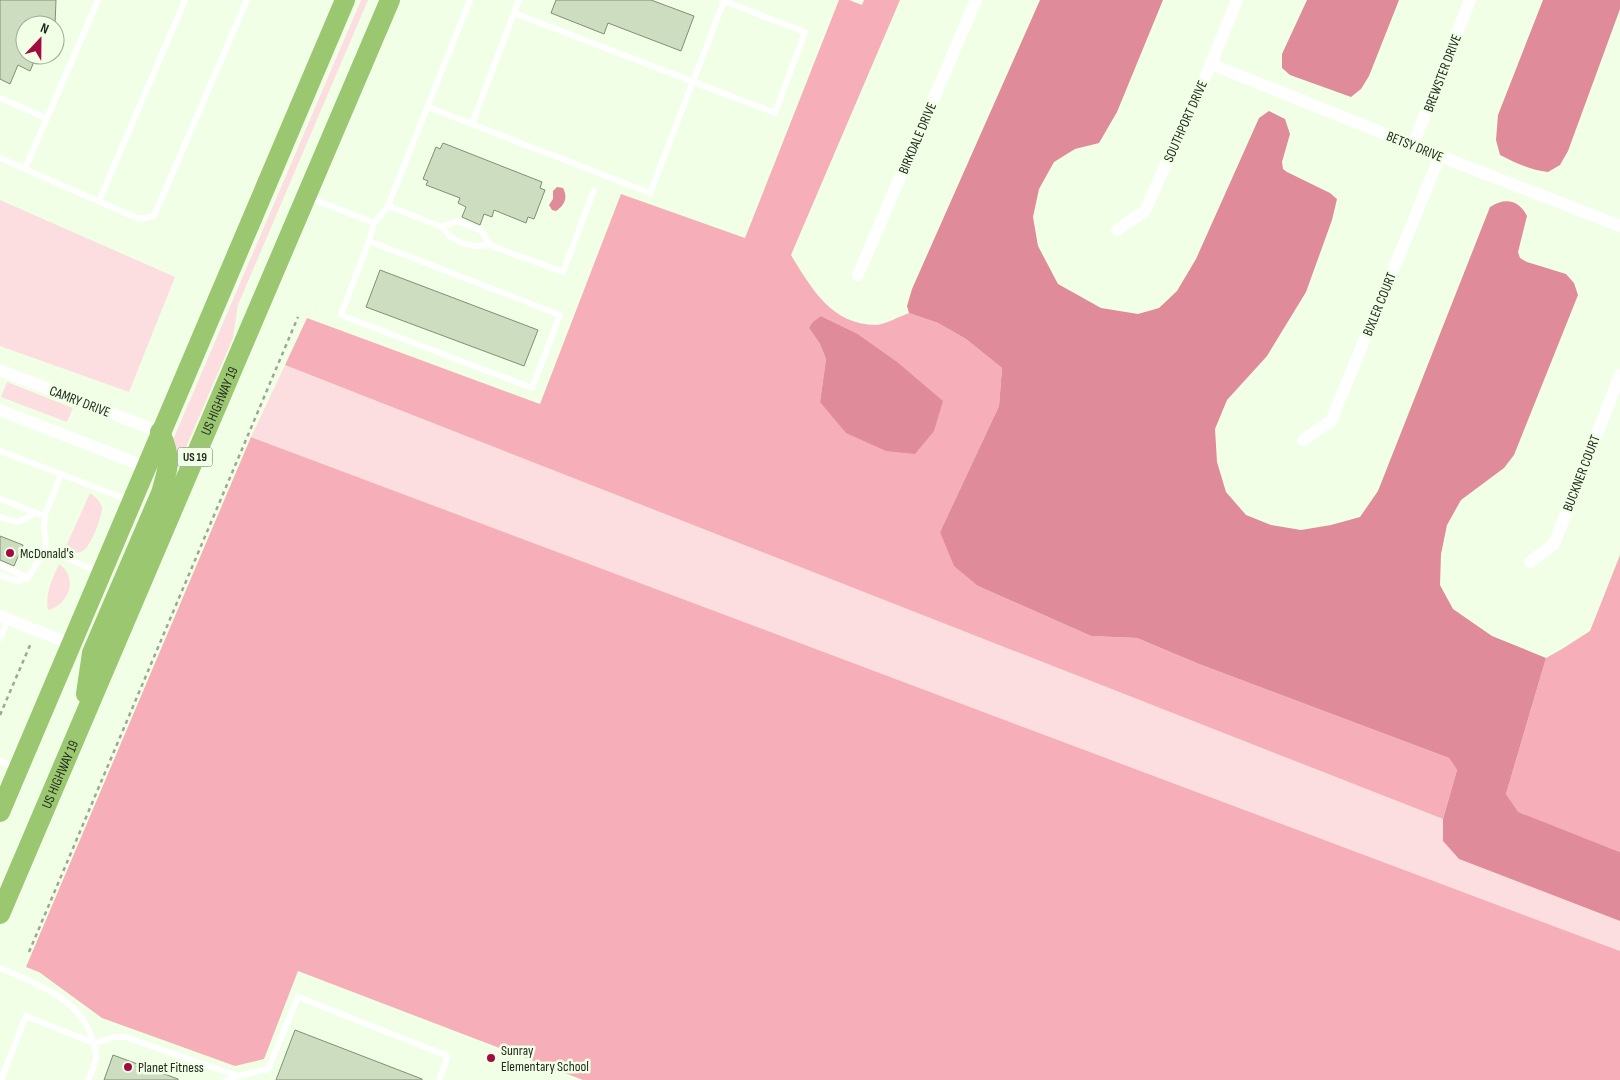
<svg xmlns="http://www.w3.org/2000/svg" width="1620" height="1080" viewBox="0 0 1620 1080" font-family="'Sofia Sans Condensed',sans-serif">
	<style>
		.green { fill: #fcdee1 }
		.forest { fill: #f6afb9; fill-rule: evenodd }
		.water { fill: #e08b99 }
		.building { fill: #cdddc0; stroke: #808f74 }
		.lines { fill: none; stroke-linecap: round; stroke-linejoin: round }
		.path { stroke: #9ca794; stroke-width: 2.5; stroke-dasharray: 4 4; stroke-linecap: butt }
		.service { stroke: #fff; stroke-width: 6 }
		.minor { stroke: #fff; stroke-width: 12 }
		.trunk { stroke: #9bc770; stroke-width: 20 }
		.poi-dot { fill: #a40a42; stroke: #f1ffe7; stroke-width: 2 }
		.labels { text-anchor: middle; stroke-width: 5; stroke-linejoin: round; paint-order: stroke }
		.shield { fill: #f1ffe7; stroke: #61695a; stroke-width: 1 }
		.shield-label { font-size: 12px; font-weight: bold; fill: #23291e }
		.street-label { font-size: 14px; fill: #23291e; stroke: #f1ffe7 }
		.poi-label { font-size: 14px; fill: #23291e; stroke: #f1ffe7; text-anchor: start }
	</style>
	<rect width="100%" height="100%" fill="#f1ffe7"/>
	<!-- green -->
	<path class="green" d="M361,0H368L238,305L233,338L177,468L173,440Z
		M0,200L175,277L129,392L0,346Z
		M285,365L1443,819V841L1459,859L1620,921V951L251,437Z
		M7,382L73,408L67,422L1,397Z
		M90,493C95,497 101,501 102,508C102,517 91,546 83,551C77,554 71,552 64,551Z
		M59,564C79,577 69,605 48,610C45,594 52,579 59,564Z"/>
	<!-- forest -->
	<path class="forest" d="M839,0H849L862,5L864,0H900L791,255C811,288 832,325 876,325C884,325 900,316 909,313L938,323L966,339L1002,368L999,406L940,532L978,586L1091,636L1137,638L1199,664L1449,758L1457,770L1443,819L285,365L307,318L540,404L621,194L745,238ZM821,316L858,334L896,361L820,402L826,359L820,344L809,328Z
		M251,437L1620,951V1080H583L298,971L264,1059L235,1066L102,1018L39,972L26,967Z
		M1620,555V852L1517,812L1506,794L1546,658L1562,649L1590,631Z"/>
	<!-- water -->
	<path class="water" d="M1040,0H1163L1117,112L1099,143L1075,149L1054,162L1039,189L1033,217L1038,246L1058,284L1101,308L1138,314L1159,308L1177,291L1196,259L1259,118L1269,111L1285,119L1290,134L1282,162L1283,169L1287,172L1330,193L1337,199L1332,220L1306,292L1267,356L1227,400L1215,429L1217,462L1226,492L1246,515L1271,525L1301,530L1331,525L1360,517L1378,491L1490,207C1505,197 1519,200 1527,216L1518,252L1520,258L1527,262L1566,274L1574,283L1578,295L1514,455L1504,468L1461,500L1447,525L1441,554L1440,585L1453,609L1492,636L1546,658L1506,794L1518,812L1620,852V921L1459,859L1443,841V819L1457,770L1449,758L1199,664L1137,638L1091,636L978,586L954,566L940,532L999,406L1002,368L966,339L938,323L909,313L907,306L912,289Z
		M1307,0H1399L1369,76L1361,89L1351,97L1290,75L1282,68V54Z
		M1543,0H1620V9L1568,151L1560,165L1548,172C1530,170 1516,163 1500,155L1496,140L1498,115Z
		M557,187L563,188C568,197 565,205 556,211L552,210L549,205L553,199V191Z
		M821,316L858,334L896,361L943,401L934,431L915,454L886,451L846,433L820,402L826,359L820,344L809,328L813,322Z"/>
	<!-- building -->
	<path class="building" d="M0,0H56L55,25H25V55H37L30,71L18,65L10,84L0,79Z
		M556,0H651L694,16L681,51L608,23L604,34L551,13Z
		M443,143L542,182L540,188L545,190L534,219L528,217L526,223L494,210L492,217L484,214L480,225L462,217L466,207L458,203L460,198L426,185L428,181L423,179L436,147L440,149Z
		M380,270L538,330L524,366L366,307Z
		M0,536L23,545L14,566L0,560Z
		M295,1030L422,1079V1080H276Z
		M113,1055L178,1079V1080H104Z"/>
	<g class="lines">
		<!-- path -->
		<path class="path" d="M0,715L31,643
			M29,952L298,317"/>
		<!-- service -->
		<path class="service" d="M519,0L514,13L775,113L805,32L722,0
			M0,98L46,118
			M428,107L650,193L724,1
			M472,124L514,13
			M0,158L139,219L154,216L247,0
			M25,169L98,0
			M308,197L374,223L388,206L470,0
			M99,201L185,0
			M388,206L442,227L449,236L461,243L475,246L489,245L563,272L594,190
			M442,227L457,221L482,231L489,245
			M369,241L560,315L532,388L341,315L369,241L374,223
			M0,451L61,474L45,516
			M61,474L130,501
			M0,499L45,516L44,529L46,542L45,549L28,578L17,581L0,575
			M0,517C17,523 21,524 35,512
			M45,549L99,572
			M0,565L28,578
			M0,639L8,619
			M0,761L17,768
			M0,968C34,983 77,997 91,1035C94,1043 96,1050 96,1058C95,1065 91,1073 88,1080
			M1,1080L26,1016L94,1043L116,1037H125L238,1076L268,1069L298,997L448,1056L439,1080
			M227,1080L238,1076"/>
		<!-- minor -->
		<path class="minor" d="M1211,64L1440,156L1620,226
			M1413,145L1470,0
			M1117,230L1145,211L1211,64L1237,0
			M858,275L976,0
			M0,370L160,432
			M0,410L146,467
			M1303,440L1331,421L1440,156
			M1530,562L1554,544L1620,375
			M0,616L71,644"/>
		<!-- trunk -->
		<g class="trunk">
			<path d="M86,694L92,653L161,493C169,466 172,459 160,432"/>
			<path d="M0,812L345,0"/>
			<path id="s1" d="M0,914L390,0"/>
		</g>
	</g>
	<!-- markers -->
	<g class="poi-dot">
		<circle cx="10" cy="553" r="5"/>
		<circle cx="491" cy="1058" r="5"/>
		<circle cx="128" cy="1067" r="5"/>
	</g>
	<g class="labels">
		<!-- shield labels -->
		<rect class="shield" x="177.5" y="447.5" width="35" height="19" rx="4"/>
		<g class="shield-label">
			<text x="195" y="461">US 19</text>
		</g>
		<!-- street labels -->
		<g class="street-label">
			<text transform="translate(1442 73) rotate(-69)" y="5">BREWSTER DRIVE</text>
			<text transform="translate(1185 121) rotate(-66)" y="5">SOUTHPORT DRIVE</text>
			<text transform="translate(917 138) rotate(-67)" y="5">BIRKDALE DRIVE</text>
			<text transform="translate(1415 146) rotate(22)" y="5">BETSY DRIVE</text>
			<text transform="translate(1379 304) rotate(-68)" y="5">BIXLER COURT</text>
			<text transform="translate(80 401) rotate(21)" y="5">CAMRY DRIVE</text>
			<text dy="5" stroke="none"><textPath href="#s1" startOffset="558">US HIGHWAY 19</textPath></text>
			<text transform="translate(1581 473) rotate(-69)" y="5">BUCKNER COURT</text>
			<text dy="5" stroke="none"><textPath href="#s1" startOffset="152">US HIGHWAY 19</textPath></text>
		</g>
		<!-- poi labels -->
		<g class="poi-label">
			<text x="20" y="558">McDonald's</text>
			<text x="501" y="1055">Sunray<tspan x="501" dy="16">Elementary School</tspan></text>
			<text x="138" y="1072">Planet Fitness</text>
		</g>
	</g>
	<!-- north arrow -->
	<g transform="translate(40 40) rotate(22)"><circle r="24" fill="#f1ffe7" stroke="#9fa997"/>
	<path d="M0-4L9 19L0 12L-9 19Z" fill="#a40a42"/>
	<text y="-8" font-size="14" font-weight="bold" text-anchor="middle" fill="#23291e">N</text>
	</g>
</svg>
